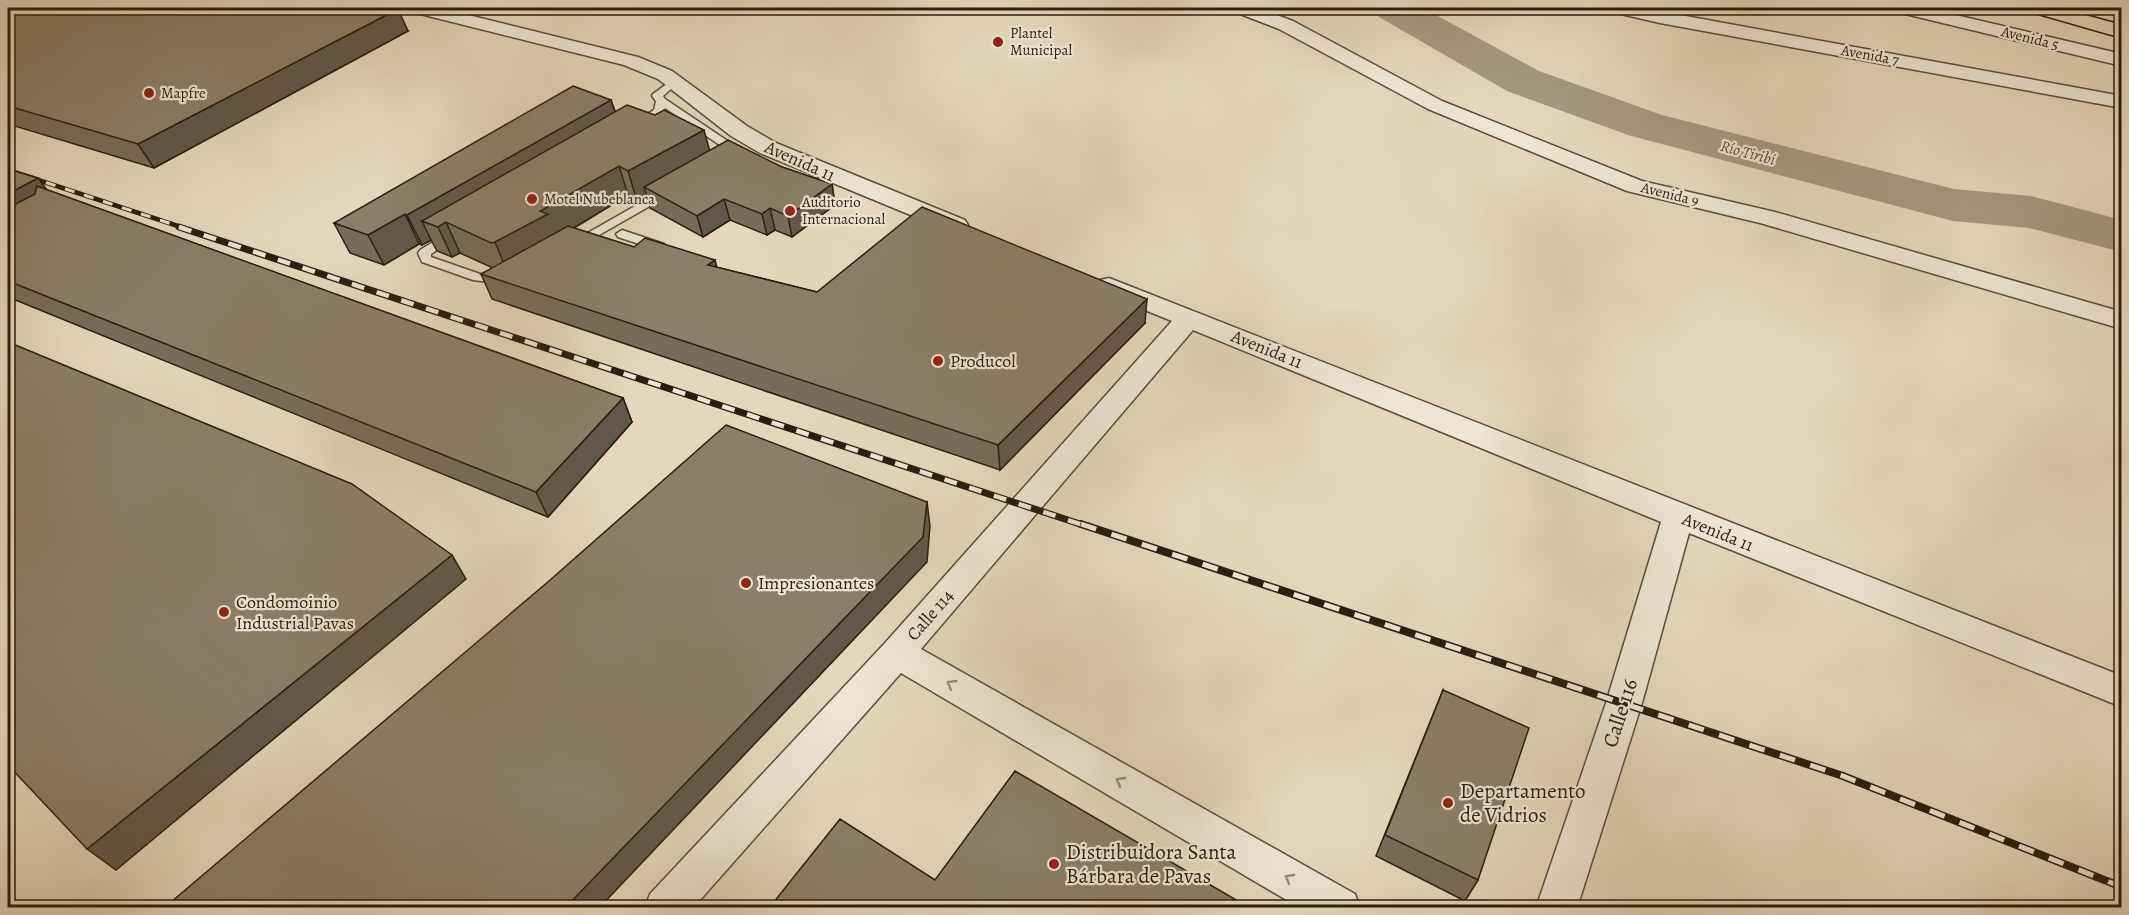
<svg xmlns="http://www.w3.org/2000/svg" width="2129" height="915" viewBox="0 0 2129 915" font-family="Alegreya,serif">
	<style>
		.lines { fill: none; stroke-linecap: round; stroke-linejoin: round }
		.river { fill: #a69881; fill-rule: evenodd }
		.lane-casing { stroke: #5a4c3a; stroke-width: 3 }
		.street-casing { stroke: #5a4c3a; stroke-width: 3 }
		.highway-casing { stroke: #2b1d0e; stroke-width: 3 }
		.lane { fill: #efe5d3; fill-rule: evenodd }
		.street { fill: #efe5d3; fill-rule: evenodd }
		.highway { fill: #e6d7bc; fill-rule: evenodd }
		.rail-far2-casing { stroke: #2b1d0e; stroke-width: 4.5 }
		.rail-far1-casing { stroke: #2b1d0e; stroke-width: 7 }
		.rail-casing { stroke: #2b1d0e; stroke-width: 8 }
		.rail-far2 { stroke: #efe5d3; stroke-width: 3; stroke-dasharray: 10; stroke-linecap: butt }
		.rail-far1 { stroke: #efe5d3; stroke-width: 4.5; stroke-dasharray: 13; stroke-linecap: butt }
		.rail { stroke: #efe5d3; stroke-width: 5; stroke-dasharray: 16; stroke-linecap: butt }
		.wall { fill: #786c59; stroke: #2b1d0e; stroke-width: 1.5 }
		.shaded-wall { fill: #625849; stroke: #2b1d0e; stroke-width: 1.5 }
		.building { fill: #8c7e68; stroke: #2b1d0e; stroke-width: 1.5 }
		.oneway { stroke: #978b7a }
		.poi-dot { fill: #8f2418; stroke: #efe5d3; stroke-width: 2 }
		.labels { text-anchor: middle; stroke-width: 4.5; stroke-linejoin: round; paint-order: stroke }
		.far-poi-label { font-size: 15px; fill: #2b1d0e; stroke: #efe5d3; text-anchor: start }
		.far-street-label { font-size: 15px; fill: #2b1d0e; stroke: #efe5d3 }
		.far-water-label { font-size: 16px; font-style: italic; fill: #564836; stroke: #efe5d3 }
		.street-label { font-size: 18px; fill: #2b1d0e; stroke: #efe5d3 }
		.poi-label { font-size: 18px; fill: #2b1d0e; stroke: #efe5d3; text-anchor: start }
		.near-street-label { font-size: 21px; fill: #2b1d0e; stroke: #efe5d3 }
		.near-poi-label { font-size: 21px; fill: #2b1d0e; stroke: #efe5d3; text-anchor: start }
	</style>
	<rect width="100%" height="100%" fill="#e6d7bc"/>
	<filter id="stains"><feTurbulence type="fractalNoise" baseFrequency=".00333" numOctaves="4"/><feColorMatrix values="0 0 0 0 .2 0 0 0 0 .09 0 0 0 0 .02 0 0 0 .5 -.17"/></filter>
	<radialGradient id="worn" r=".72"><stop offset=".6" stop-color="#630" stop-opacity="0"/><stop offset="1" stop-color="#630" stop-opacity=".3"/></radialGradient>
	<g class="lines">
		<!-- river -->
		<path class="river" d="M1374,8H1423L1539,71L1662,115L1954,189L2031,196L2122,220V252L2029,228L1953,221L1628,135L1507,91L1379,17Z"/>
		<defs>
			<path id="lane" d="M675,78L680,81L663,96L665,99L741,150V154H733L665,108C661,118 643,128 633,127V123L654,110L656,101L652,96L653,94Z
				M665,189L669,191V195L580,246L576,247L570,243Z
				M622,230L664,244L666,247L660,251L618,237L616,234Z
				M451,231L457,235L455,238L431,254V257L480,274L506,278L507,281L506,284L473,280L422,262L418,253L420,250Z"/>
			<path id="street" d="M410,8H440L638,57L672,71L747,126L776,143L965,220L968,225L965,230L956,232L947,230L760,153L731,136L658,79L624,65L412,12Z
				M1233,8H1258L1293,21L1442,101L1642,181L1775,212L2122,312V329L1760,223L1627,191L1428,109L1279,29L1235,12Z
				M1610,8H1642L2122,96V108L1660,23L1612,12Z
				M1895,8H1926L2122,54V66L1897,12Z
				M1109,278L2122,676V707L1689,533L1642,703L1577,908H1536L1606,703L1661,522L1193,330L921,649L1355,894L1360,908H1300L901,673L693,908H645L650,894L885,643L1172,321L1100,292L1096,286L1100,280Z"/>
			<path id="highway" d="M2028,8H2059L2122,25V38L2031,12Z"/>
		</defs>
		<!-- lane casing -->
		<use href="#lane" class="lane-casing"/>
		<!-- street casing -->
		<use href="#street" class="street-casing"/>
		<!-- highway casing -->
		<use href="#highway" class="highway-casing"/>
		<!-- lane -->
		<use href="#lane" class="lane"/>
		<!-- street -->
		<use href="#street" class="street"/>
		<!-- highway -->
		<use href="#highway" class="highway"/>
		<defs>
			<path id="rail-far2" d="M8,170L184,228"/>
			<path id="rail-far1" d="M179,227L1086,526"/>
			<path id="rail" d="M1081,524L1843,776L2122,887"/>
		</defs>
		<!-- rail-far2 casing -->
		<use href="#rail-far2" class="rail-far2-casing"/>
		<!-- rail-far1 casing -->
		<use href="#rail-far1" class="rail-far1-casing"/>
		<!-- rail casing -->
		<use href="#rail" class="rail-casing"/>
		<!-- rail-far2 -->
		<use href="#rail-far2" class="rail-far2"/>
		<!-- rail-far1 -->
		<use href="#rail-far1" class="rail-far1"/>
		<!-- rail -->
		<use href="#rail" class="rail"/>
	</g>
	<!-- wall -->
	<path class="wall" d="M8,8L408,31L154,168L8,124Z
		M611,100L615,111L709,150L782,167L832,184L835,205L792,237L775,230L767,235L730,220L703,237L650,208L647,196L637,201L628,195L574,228L634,247L817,292L1145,323L1000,470L492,299L481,274L493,268L460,253L452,257L437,251L431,240L422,245L419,244L384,265L350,253L334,223Z
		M8,169L47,190L623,398L632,422L548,517L8,297Z
		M1443,690L1478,880L1465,901L1376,856Z"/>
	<!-- shaded-wall -->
	<path class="shaded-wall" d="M398,9L408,31L154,168L138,144Z
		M611,100L620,128L446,222L460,253L452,257L438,227L422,221L431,240L422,245L407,215Z
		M704,130L712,159L644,187L647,196L637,201L628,171Z
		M619,166L628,195L557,238L508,273L495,242L540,211Z
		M38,178L56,202L8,228V194Z
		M832,184L835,205L792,237L788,216Z
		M724,199L730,220L703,237L697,216Z
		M770,208L775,230L767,235L762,214Z
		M405,214L419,244L384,265L368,235Z
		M715,260L721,284L708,265Z
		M1147,299L1145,323L1000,470L998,445Z
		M623,398L632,422L548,517L536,492Z
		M927,502L930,526L927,562L599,908H565Z
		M452,555L466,579L116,870L87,849Z"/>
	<!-- building -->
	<path class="building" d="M8,8H392L398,9L138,144L8,106Z
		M573,86L611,100L407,215L405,214L368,235L334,223Z
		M627,105L655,115L664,110L704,130L628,171L619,166L540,211L548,214L495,242L491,243L446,222L438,227L422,221Z
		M728,140L782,167L832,184L788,216L770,208L762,214L724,199L697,216L644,187Z
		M8,169L38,178L8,194Z
		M37,186L623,398L536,492L8,281V208L35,194Z
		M922,207L1147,299L998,445L481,274L568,226L634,247L645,238L715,260L708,265L817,292Z
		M8,342L352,484L452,555L87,849L8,765Z
		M726,425L927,502L923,537L565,908H164L549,581Z
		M1443,690L1529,728L1478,880L1385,835Z
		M1015,771L1250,908H769L840,819L935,880Z"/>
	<!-- one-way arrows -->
	<defs><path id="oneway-chevron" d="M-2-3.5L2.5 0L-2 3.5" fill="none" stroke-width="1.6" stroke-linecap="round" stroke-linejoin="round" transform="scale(1.5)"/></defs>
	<g class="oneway">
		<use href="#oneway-chevron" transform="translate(951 684) rotate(-150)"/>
		<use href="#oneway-chevron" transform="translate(1120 781) rotate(-150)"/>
		<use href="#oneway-chevron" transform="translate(1289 878) rotate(-150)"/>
	</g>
	<!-- markers -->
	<g class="poi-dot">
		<circle cx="998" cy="42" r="6"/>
		<circle cx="149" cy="93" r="6"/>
		<circle cx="532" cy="199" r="6"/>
		<circle cx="790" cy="211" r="6"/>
		<circle cx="938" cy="361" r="6"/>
		<circle cx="746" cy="583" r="6"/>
		<circle cx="224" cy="612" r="6"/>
		<circle cx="1448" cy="803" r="6"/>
		<circle cx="1054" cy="864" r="6"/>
	</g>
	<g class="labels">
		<!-- far-poi labels -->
		<g class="far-poi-label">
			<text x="1010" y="38">Plantel<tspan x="1010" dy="17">Municipal</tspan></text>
			<text x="161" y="98">Mapfre</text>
			<text x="544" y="204">Motel Nubeblanca</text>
			<text x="802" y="207">Auditorio<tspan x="802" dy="17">Internacional</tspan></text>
		</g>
		<!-- far-street labels -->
		<g class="far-street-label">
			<text transform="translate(2030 38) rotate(14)" y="5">Avenida 5</text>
			<text transform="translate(1870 55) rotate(10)" y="5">Avenida 7</text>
			<text transform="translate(1670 194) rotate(14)" y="5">Avenida 9</text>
		</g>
		<!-- far-water labels -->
		<g class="far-water-label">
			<text transform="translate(1748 152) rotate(15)" y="6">Río Tiribí</text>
		</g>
		<!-- street labels -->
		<g class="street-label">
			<text transform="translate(800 161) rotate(24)" y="6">Avenida 11</text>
			<text transform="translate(1267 349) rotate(22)" y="6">Avenida 11</text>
			<text transform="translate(1718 532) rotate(22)" y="6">Avenida 11</text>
			<text transform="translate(930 615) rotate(-49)" y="6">Calle 114</text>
		</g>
		<!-- poi labels -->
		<g class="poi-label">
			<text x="950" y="367">Producol</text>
			<text x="758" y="589">Impresionantes</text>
			<text x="236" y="608">Condomoinio<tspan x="236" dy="21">Industrial Pavas</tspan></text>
		</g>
		<!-- near-street labels -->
		<g class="near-street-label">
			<text transform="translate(1620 713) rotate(-72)" y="7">Calle 116</text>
		</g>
		<!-- near-poi labels -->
		<g class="near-poi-label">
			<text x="1460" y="798">Departamento<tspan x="1460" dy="24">de Vidrios</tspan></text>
			<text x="1066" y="859">Distribuidora Santa<tspan x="1066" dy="24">Bárbara de Pavas</tspan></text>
		</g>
	</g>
	<!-- margin -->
	<rect width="2129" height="915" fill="none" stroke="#e6d7bc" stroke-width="30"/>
	<rect x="9" y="9" width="2111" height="897" fill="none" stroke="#2b1d0e" stroke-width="3"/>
	<rect x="15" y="15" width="2099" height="885" fill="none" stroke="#2b1d0e" stroke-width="1.5"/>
	<rect width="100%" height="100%" filter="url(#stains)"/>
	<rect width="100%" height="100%" fill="url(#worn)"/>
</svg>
